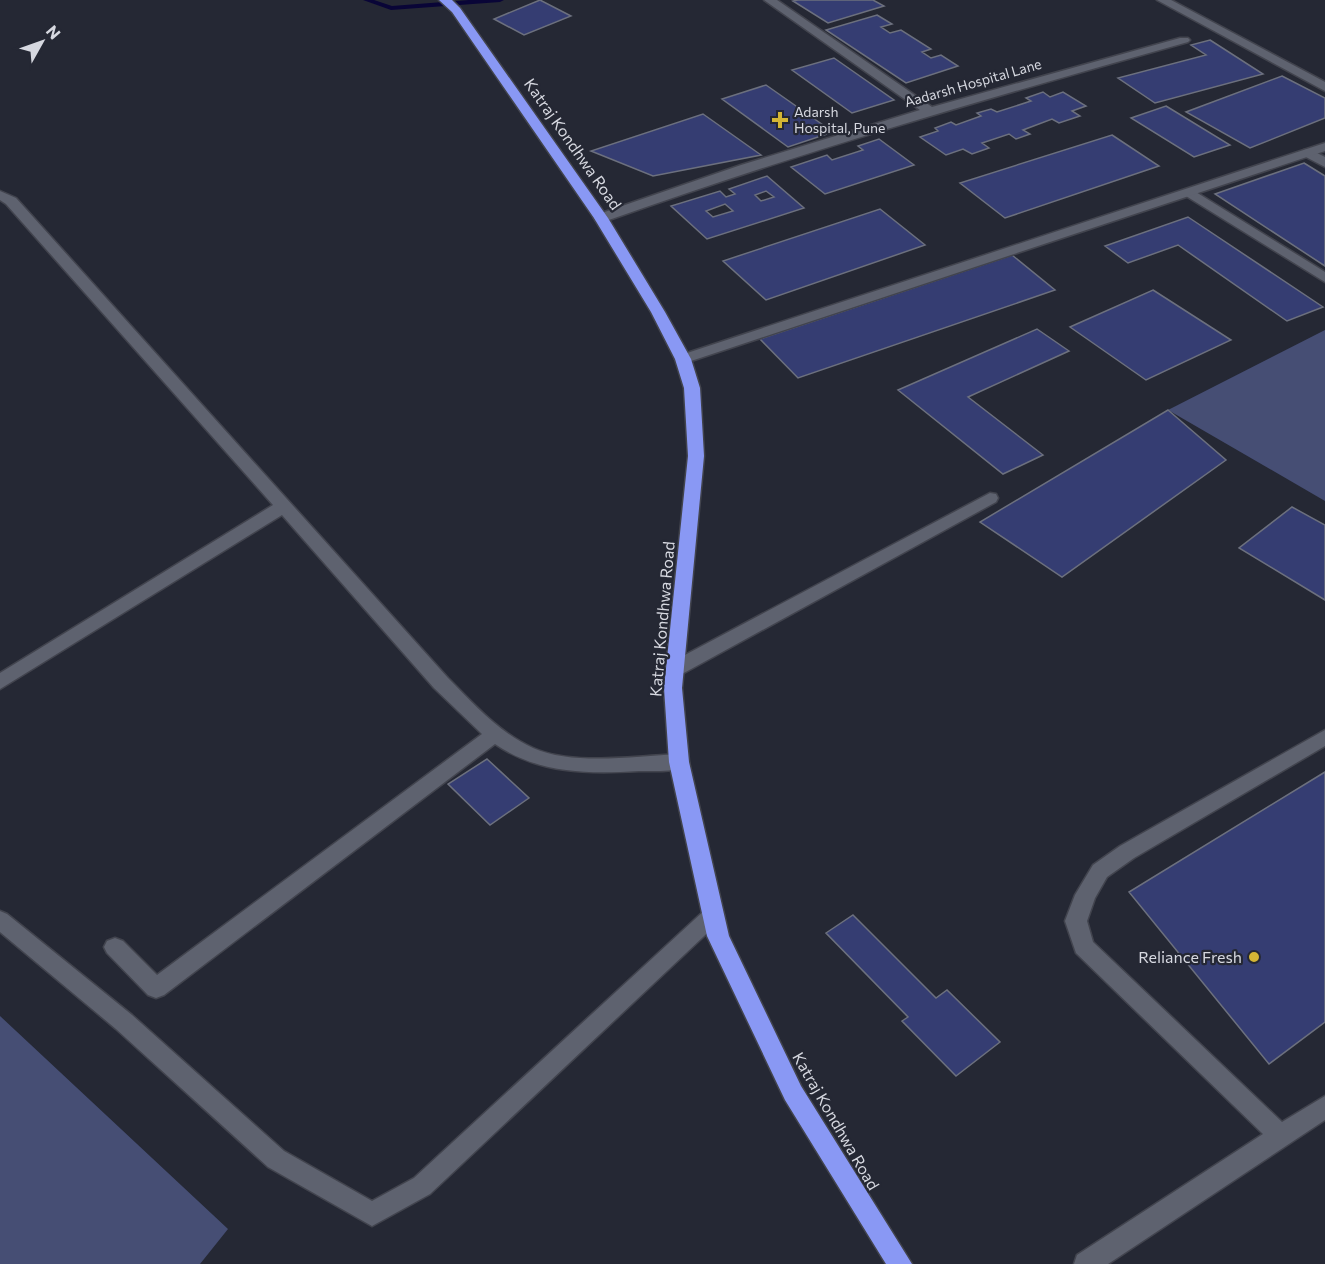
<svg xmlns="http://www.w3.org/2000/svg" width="1325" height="1264" viewBox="0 0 1325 1264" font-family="Commissioner,sans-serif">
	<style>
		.green { fill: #464e74 }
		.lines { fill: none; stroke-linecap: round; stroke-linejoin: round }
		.stream { fill: #090537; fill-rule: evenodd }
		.building { fill: #353d72; stroke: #6c707e; stroke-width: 1.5; fill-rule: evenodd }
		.lane-casing { stroke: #42444e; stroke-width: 3 }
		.street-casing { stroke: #42444e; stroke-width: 3 }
		.highway-casing { stroke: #42444e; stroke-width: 3 }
		.lane { fill: #5e626f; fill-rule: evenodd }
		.street { fill: #5e626f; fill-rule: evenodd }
		.highway { fill: #8998f4; fill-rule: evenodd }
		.poi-dot { fill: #d4b635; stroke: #252834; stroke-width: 2 }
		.labels { text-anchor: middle; stroke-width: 4.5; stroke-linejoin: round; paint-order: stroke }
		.far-street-label { font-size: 14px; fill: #d6d8e0; stroke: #252834 }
		.far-poi-label { font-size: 14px; fill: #d6d8e0; stroke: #252834; text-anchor: start }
		.street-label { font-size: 16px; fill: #d6d8e0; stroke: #252834 }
		.poi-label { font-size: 16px; fill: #d6d8e0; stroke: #252834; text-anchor: end }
	</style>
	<rect width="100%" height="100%" fill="#252834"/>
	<!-- green -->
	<path class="green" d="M1325,330V501L1168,410Z
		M0,1016L228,1229L200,1264H0Z"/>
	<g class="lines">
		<!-- stream -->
		<path class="stream" d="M363,0H374L392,6L469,0H504L500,2L391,10Z"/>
	</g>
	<!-- building -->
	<path class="building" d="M540,0L571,16L524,35L494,19Z
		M798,0H873L884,6L828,23L793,1Z
		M877,15L892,24L881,27L890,33L901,30L931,49L922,52L931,58L941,55L958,66L906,83L826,30Z
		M1210,40L1263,74L1155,103L1118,78L1206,55L1191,45Z
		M834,58L894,100L852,113L792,70Z
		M1282,76L1325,98V118L1250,148L1186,112Z
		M766,85L833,132L788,147L722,99Z
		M1043,92L1050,97L1063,92L1086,106L1072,111L1080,116L1059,123L1052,119L1023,130L1030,134L1016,139L1009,134L982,143L989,148L972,154L963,149L946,155L920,137L938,131L935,128L951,122L956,125L981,116L977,113L991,109L997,112L1031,101L1026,98Z
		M1166,106L1230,145L1194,157L1131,118Z
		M703,114L761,155L653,176L591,151Z
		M1112,135L1159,166L1005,218L960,183Z
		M879,139L914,165L825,194L791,167L827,155L832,160L863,150L858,146Z
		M1304,163L1325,176V266L1215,194Z
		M767,176L804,208L707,239L671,206L720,191L726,197L735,194L729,189ZM766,191L774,197L761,201L755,195ZM725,204L733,211L713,217L706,211Z
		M880,209L925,245L766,300L723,261Z
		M1188,217L1323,307L1287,321L1178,245L1128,263L1105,246Z
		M1012,255L1055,290L798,378L760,339Z
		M1153,290L1231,340L1146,380L1070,327Z
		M1037,329L1069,351L968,397L1043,455L1003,474L898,390Z
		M1168,410L1226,460L1062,577L980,522Z
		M1292,507L1325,525V600L1239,548Z
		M487,759L529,798L490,825L448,784Z
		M1325,772V1022L1269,1064L1129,892Z
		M853,915L936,998L947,990L1000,1042L956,1076L902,1021L908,1017L826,933Z"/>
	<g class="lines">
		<defs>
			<path id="lane" d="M1309,149L1325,157V167L1304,156L1303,153L1304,150Z
				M1191,189L1325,272V282L1186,196L1184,193Z
				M990,493L996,494L998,498L996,502L682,674L675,676L668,674L666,669L668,664Z
				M1325,730V746L1134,858L1107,877L1095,898L1087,921L1093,942L1282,1122L1325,1096V1120L1108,1264H1074L1077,1255L1263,1134L1076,953L1065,921L1075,895L1093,865L1120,846Z"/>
			<path id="street" d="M764,0H777L932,107L1180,38H1188L1190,40L1188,42C992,97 797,153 606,221H596L594,218L596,215L741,165L920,110Z
				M1157,0H1171L1325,82V91Z
				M1325,143V151L688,362L683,364L675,359L678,356Z
				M0,191L16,198L448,678C473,703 499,733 533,748C573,766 636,756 679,754L686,757L689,762L686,767C671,772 654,771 639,771C588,774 539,774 495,744L164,995L156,998L148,995L107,953L104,947L107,941L115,938L123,941L157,975L482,734L434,688L282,515L0,689V673L273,505L6,204L0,200Z
				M713,906L720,909L724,915L720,921L430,1194L372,1226L268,1167L116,1029L0,932V911L7,914L132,1015L284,1151L372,1201L414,1178L706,909Z"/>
			<path id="highway" d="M439,0H452L460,8L608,218L665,312L691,359L700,388L704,456L682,688L689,762L729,936L801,1086L912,1264H886L785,1100L707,936L669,762L664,688L688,456L684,388L675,359L651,312L594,218L452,12Z"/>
		</defs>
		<!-- lane casing -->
		<use href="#lane" class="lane-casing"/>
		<!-- street casing -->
		<use href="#street" class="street-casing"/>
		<!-- highway casing -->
		<use href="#highway" class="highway-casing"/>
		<!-- lane -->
		<use href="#lane" class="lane"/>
		<!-- street -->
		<use href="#street" class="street"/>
		<!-- highway -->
		<use href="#highway" class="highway"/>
	</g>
	<!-- markers -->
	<g class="poi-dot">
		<path d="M777 111h6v6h6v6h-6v6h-6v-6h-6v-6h6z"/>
		<circle cx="1254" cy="957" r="6"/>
	</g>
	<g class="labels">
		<!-- far-street labels -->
		<g class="far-street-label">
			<text transform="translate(973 83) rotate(-16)" y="5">Aadarsh Hospital Lane</text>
		</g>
		<!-- far-poi labels -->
		<g class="far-poi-label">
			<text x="794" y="117">Adarsh<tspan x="794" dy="16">Hospital, Pune</tspan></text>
		</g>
		<!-- street labels -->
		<g class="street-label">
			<text transform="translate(573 144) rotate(55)" y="6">Katraj Kondhwa Road</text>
			<text transform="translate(662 619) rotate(-85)" y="6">Katraj Kondhwa Road</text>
			<text transform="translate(836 1121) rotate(60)" y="6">Katraj Kondhwa Road</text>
		</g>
		<!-- poi labels -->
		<g class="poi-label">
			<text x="1242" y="963">Reliance Fresh</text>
		</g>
	</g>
	<!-- north arrow -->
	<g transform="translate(42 42) rotate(50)" stroke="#252834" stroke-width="4.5" paint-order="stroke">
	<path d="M0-4.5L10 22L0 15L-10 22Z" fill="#d6d8e0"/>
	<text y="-9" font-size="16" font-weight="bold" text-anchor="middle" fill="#d6d8e0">N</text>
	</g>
</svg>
